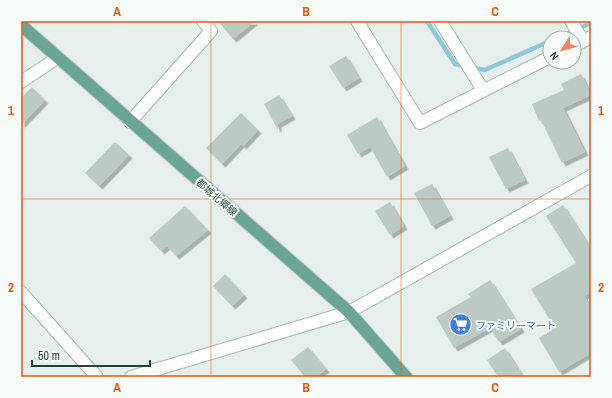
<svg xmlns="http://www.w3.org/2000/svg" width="612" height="398" viewBox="0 0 612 398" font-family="'Archivo Narrow','Noto Sans JP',sans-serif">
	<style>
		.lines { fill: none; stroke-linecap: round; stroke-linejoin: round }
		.stream { stroke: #8ec9d4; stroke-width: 4.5 }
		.building { fill: #bbcac4; filter: url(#shadow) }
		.street-casing { stroke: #a8b8b2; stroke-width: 14 }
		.secondary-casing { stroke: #a4bbb3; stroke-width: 14 }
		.primary-casing { stroke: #c2cac8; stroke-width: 14 }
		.street { stroke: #fff; stroke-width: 12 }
		.secondary { stroke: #fff; stroke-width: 12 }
		.primary { stroke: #6aa596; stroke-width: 12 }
		.grid { fill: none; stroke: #e8590c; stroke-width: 1; stroke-opacity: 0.55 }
		.labels { text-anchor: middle; stroke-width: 4; stroke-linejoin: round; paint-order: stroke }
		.street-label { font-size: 10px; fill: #24423a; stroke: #f7fbf9 }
		.shop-label { font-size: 10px; fill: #366cbe; stroke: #f7fbf9; text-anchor: start }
		.neatline { fill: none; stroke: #e8590c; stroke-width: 1.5 }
		.grid-label { font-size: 13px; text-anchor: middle; font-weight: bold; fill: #e8590c }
	</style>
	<defs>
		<filter id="shadow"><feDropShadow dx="3.5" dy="3.5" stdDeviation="0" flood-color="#0004"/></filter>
	</defs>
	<rect width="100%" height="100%" fill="#e6efeb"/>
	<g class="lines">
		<!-- stream -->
		<path class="stream" d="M427,21L455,64L485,70L550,41
			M557,38L591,23"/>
	</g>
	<!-- building -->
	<path class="building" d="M218,21H255L233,39Z
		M346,56L359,78L343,88L329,66Z
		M581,74L591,95L563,108L585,152L562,163L541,120L539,121L532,104L564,90L561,84Z
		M32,87L45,100L21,125V98Z
		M279,95L292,116L278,124V130L264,104Z
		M241,113L258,130L243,146L241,144L222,164L206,148Z
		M377,117L405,166L387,177L370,147L358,154L347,135Z
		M115,142L129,155L99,186L85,173Z
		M508,148L525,180L506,189L489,157Z
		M432,184L450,216L432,226L414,193Z
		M390,202L404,226L390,235L375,211Z
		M563,205L591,249V292L584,296L591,308V353L559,372L539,338L551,331L547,324L551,322L531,289L576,263L546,216Z
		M185,206L208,230L176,256L167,246L161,251L149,238Z
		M225,274L244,295L232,306L213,286Z
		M490,280L521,329L499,342L490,328L454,348L436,317L471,297L468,294Z
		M308,347L326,369L316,377H305L291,360Z
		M505,348L523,377H498L487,360Z"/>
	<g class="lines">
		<defs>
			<path id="street" d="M357,21L420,123L550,57
				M440,21L483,90
				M571,21L583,41
				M574,46L591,37
				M21,82L57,58
				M130,122L211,31L203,21
				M21,292L97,377"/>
			<path id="secondary" d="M131,377L349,312L591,176"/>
			<path id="primary" d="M21,25L349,312L406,377"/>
		</defs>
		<!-- street casing -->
		<use href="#street" class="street-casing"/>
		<!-- secondary casing -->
		<use href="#secondary" class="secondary-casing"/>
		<!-- primary casing -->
		<use href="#primary" class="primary-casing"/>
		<!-- street -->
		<use href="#street" class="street"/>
		<!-- secondary -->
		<use href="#secondary" class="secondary"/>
		<!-- primary -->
		<use href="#primary" class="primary"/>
	</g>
	<!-- grid -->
	<path class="grid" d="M211,21V377M401,21V377M21,199H591"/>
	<!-- icons -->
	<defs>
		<symbol id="supermarket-disc" viewBox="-11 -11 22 22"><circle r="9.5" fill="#3f7fe0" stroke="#f7fbf9"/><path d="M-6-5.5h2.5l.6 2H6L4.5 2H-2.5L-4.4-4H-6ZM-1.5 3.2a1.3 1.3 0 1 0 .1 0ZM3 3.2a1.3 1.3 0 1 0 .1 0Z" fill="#fff"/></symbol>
	</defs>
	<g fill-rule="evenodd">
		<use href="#supermarket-disc" x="448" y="312" width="25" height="25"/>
	</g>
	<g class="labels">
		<!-- street labels -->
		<g class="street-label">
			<text transform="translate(217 197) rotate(41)" y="4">都城北郷線</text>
		</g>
		<!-- shop labels -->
		<g class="shop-label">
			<text x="476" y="329">ファミリーマート</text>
		</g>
	</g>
	<!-- border -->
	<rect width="612" height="398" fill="none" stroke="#f7fbf9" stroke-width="44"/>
	<!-- north arrow -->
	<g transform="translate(562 50) rotate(233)"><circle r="19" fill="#f7fbf9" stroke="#a3b1ad"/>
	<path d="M0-3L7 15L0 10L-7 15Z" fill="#f4845f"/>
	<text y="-6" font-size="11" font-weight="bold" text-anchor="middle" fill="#24423a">N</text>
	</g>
	<!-- scale -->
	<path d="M32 360v6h118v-6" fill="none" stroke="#24423a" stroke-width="2"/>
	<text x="38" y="360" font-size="12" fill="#24423a" stroke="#f7fbf9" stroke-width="3" paint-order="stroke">50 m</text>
	<rect x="22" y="22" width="568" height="354" class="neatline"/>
	<g class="grid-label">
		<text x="117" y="16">A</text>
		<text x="306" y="16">B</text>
		<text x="495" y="16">C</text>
		<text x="11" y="115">1</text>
		<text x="601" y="115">1</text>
		<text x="11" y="292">2</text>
		<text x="601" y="292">2</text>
		<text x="117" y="392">A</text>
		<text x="306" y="392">B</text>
		<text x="495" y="392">C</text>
	</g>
</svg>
